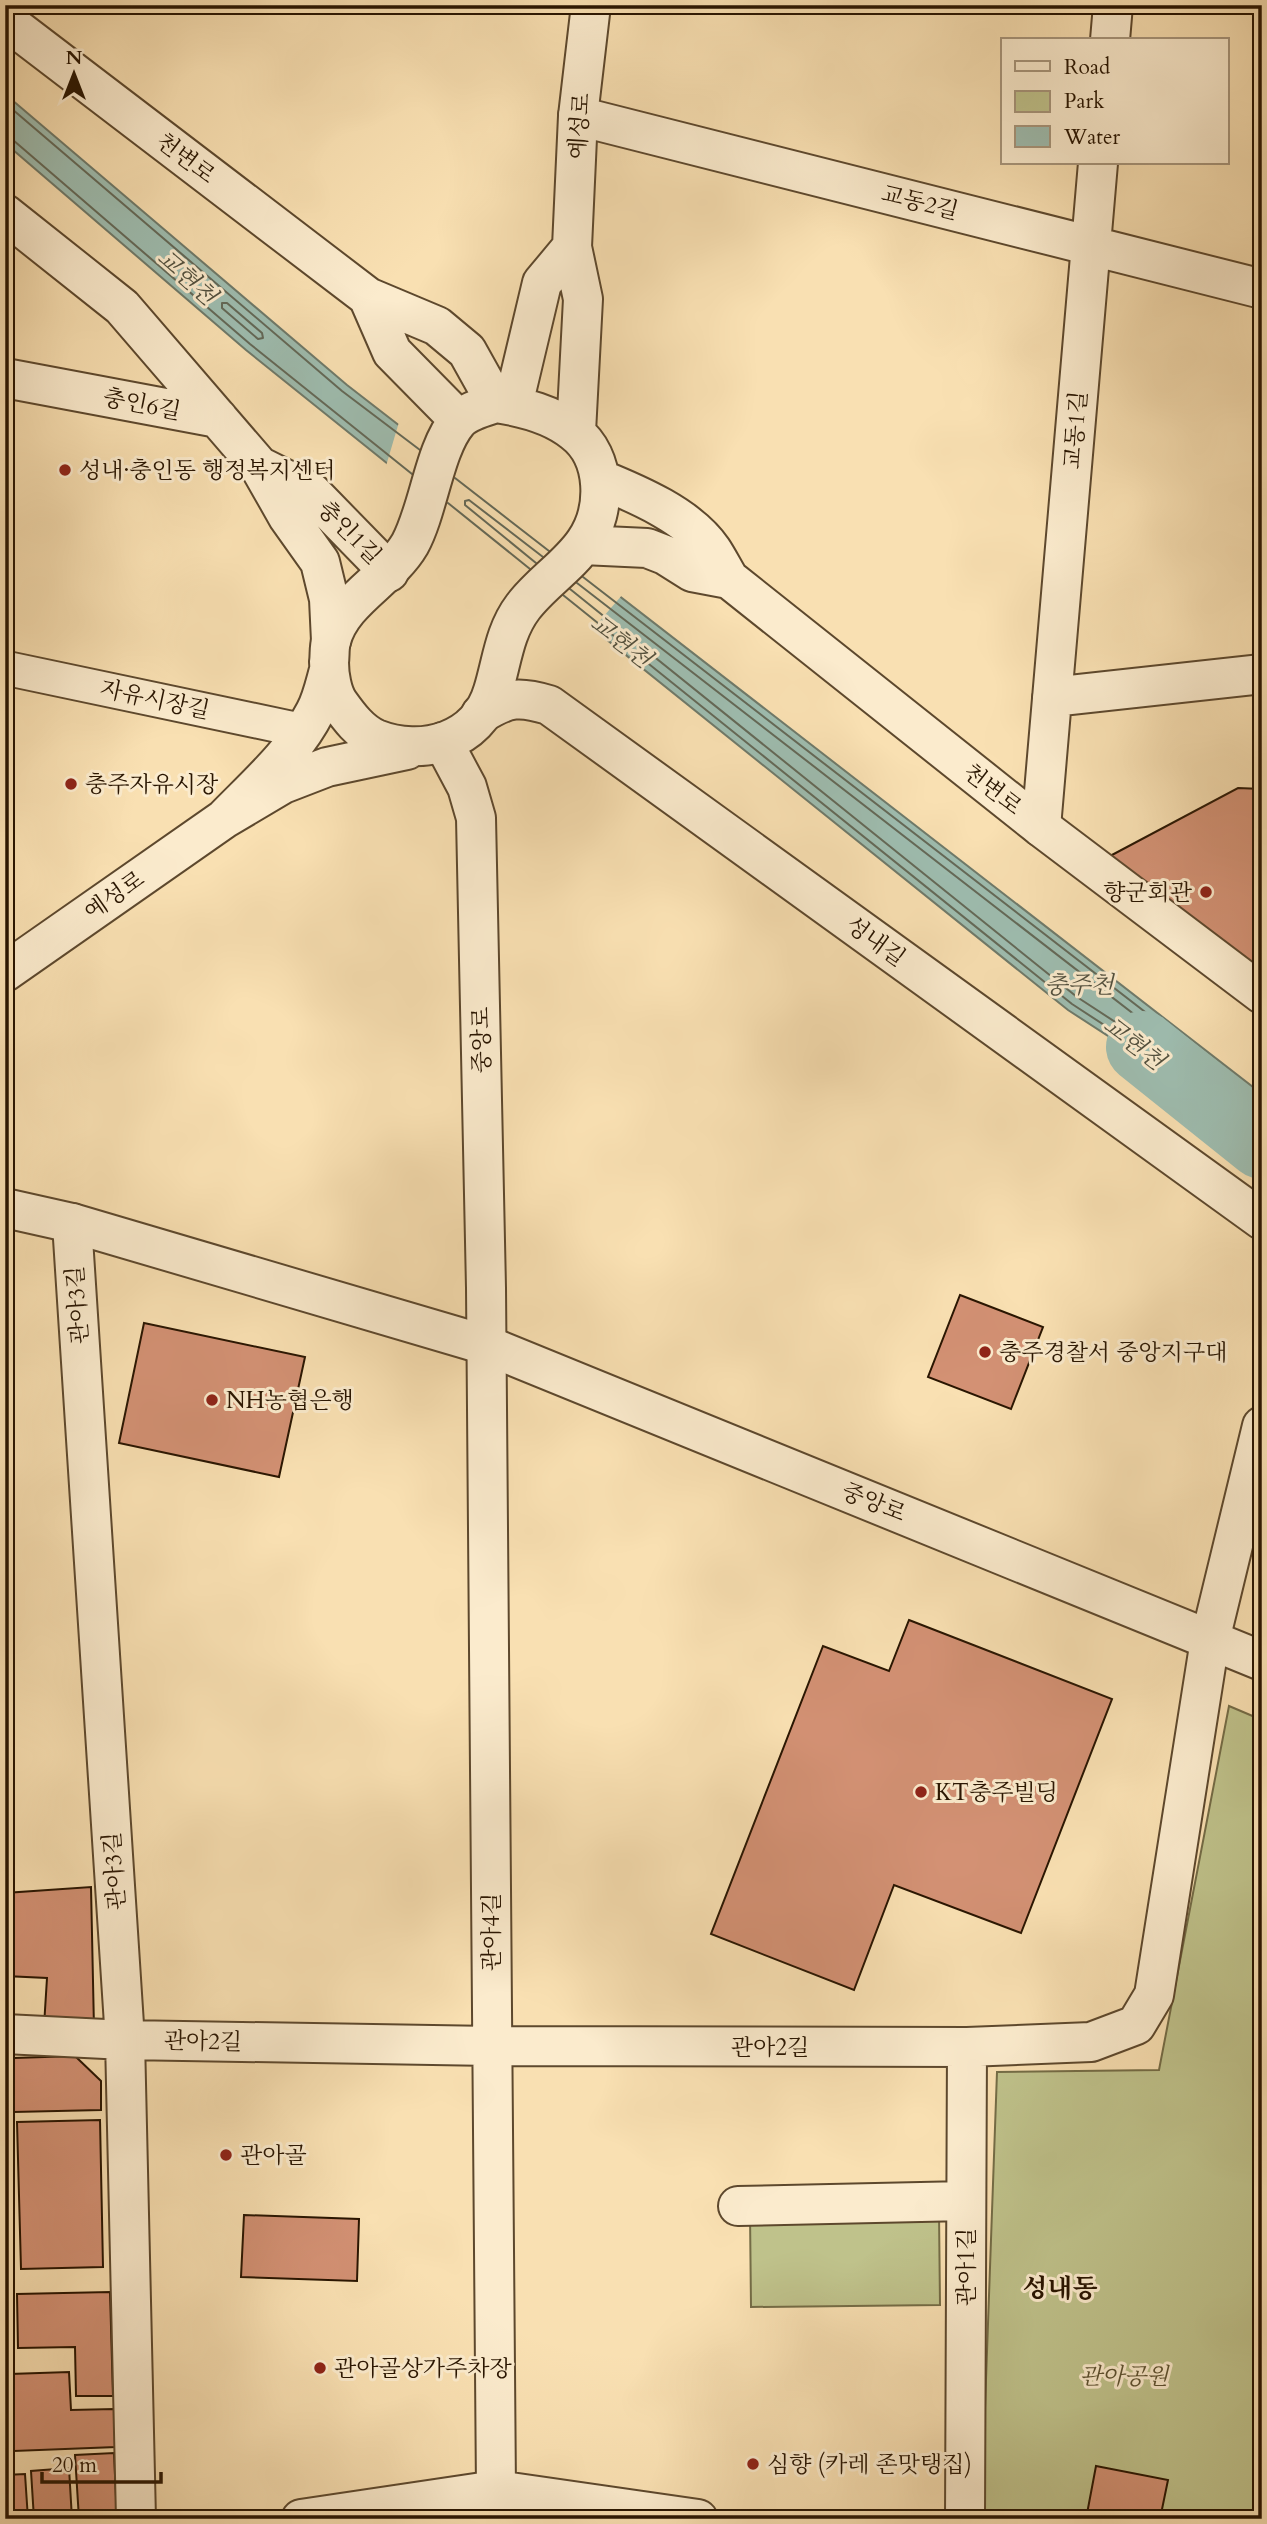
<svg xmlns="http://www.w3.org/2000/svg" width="1267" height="2524" viewBox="0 0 1267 2524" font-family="Cardo,'Noto Serif KR',serif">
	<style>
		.green { fill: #bfc28b; stroke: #746c46; stroke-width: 2 }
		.water { fill: #9ebdb0; stroke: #6f7a6a; stroke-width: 2 }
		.pier { fill: #f9e0b2 }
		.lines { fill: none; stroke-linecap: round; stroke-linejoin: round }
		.shore { stroke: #646958; stroke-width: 2 }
		.river { stroke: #9ebdb0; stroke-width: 72 }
		.building { fill: #d39174; stroke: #291501; stroke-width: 2 }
		.pedestrian-casing { stroke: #5d482d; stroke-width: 37 }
		.minor-casing { stroke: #5d482d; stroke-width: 42 }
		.tertiary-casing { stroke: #5d482d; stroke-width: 42 }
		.pedestrian { stroke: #fbebcd; stroke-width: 33 }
		.minor { stroke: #fbebcd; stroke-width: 38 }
		.tertiary { stroke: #fbebcd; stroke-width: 38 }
		.poi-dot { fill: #8f2418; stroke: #fbebcd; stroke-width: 2.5 }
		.labels { text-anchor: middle; stroke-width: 6; stroke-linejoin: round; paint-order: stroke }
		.street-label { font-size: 23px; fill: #291501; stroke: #fbebcd }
		.poi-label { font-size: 23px; fill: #291501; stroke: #fbebcd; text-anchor: start }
		.park-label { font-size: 23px; font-style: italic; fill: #5e5231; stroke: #fbebcd }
		.water-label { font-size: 24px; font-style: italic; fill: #52503e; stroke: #fbebcd }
		.quarter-label { font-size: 26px; font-weight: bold; fill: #291501; stroke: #fbebcd }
	</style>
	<rect width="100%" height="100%" fill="#f9e0b2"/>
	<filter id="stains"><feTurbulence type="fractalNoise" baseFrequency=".00286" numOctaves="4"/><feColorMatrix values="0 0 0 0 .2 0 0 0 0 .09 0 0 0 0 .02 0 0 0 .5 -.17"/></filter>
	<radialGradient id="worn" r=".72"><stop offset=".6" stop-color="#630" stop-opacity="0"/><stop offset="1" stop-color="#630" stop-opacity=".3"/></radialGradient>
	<!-- green -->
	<path class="green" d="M1229,1706L1262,1720V2519H981L997,2072L1159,2070Z
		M939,2212L940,2305L751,2307L750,2214Z"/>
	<!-- water -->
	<path class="water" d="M5,94L347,385L1262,1094V1136L1068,1010L246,350L5,143Z"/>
	<!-- pier -->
	<path class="pier" d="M399,422L623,594L591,631L386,466Z"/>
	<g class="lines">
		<!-- shore -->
		<path class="shore" d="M5,103L342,391L420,450
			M5,138L13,140L250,344L412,474
			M222,303H227L262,333L263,338L258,339L222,308Z
			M455,478L549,551
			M448,503L530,569
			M536,563L465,505V501L469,500L543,557
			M583,577L1255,1097L1262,1099
			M570,589L1077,997L1224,1093L1228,1092V1087L577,583
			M563,595L1072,1004L1262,1128"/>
		<!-- river -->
		<path class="river" d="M1142,1047L1262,1143"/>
	</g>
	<!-- building -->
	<path class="building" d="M1238,788L1262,789V976L1110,856Z
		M960,1295L1043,1327L1011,1409L928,1377Z
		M144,1323L305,1357L279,1477L119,1443Z
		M909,1620L1112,1699L1021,1933L894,1885L854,1990L711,1934L823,1646L889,1671Z
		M91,1887L94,2028L44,2026L47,1978L5,1976V1893Z
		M5,2051H7L8,2129H5Z
		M75,2056L101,2081V2110L14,2112V2058Z
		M100,2120L103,2267L21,2269L17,2122Z
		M244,2215L359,2219L357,2281L241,2277Z
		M110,2292L113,2396H76L75,2347L18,2348L17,2294Z
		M69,2372L71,2410L114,2409L116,2447L14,2451L10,2374Z
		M114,2453L117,2519H79L75,2455Z
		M1096,2466L1168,2480L1160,2519H1086Z
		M69,2468L72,2519H34L31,2471Z
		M25,2474L28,2519H5V2475Z"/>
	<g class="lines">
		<defs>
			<path id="pedestrian" d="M5,668L304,731"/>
			<path id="minor" d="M1110,40L1113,5
				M578,116L1262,289
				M5,214L122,307L259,466
				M5,378L218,418
				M331,641L329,599L320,562L288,517L259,466L311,492L389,572
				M1052,697L1262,674
				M481,714C508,697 519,696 549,705L1262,1220
				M443,742L467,787L476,818L486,1288L496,2490L506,2519
				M1041,827L1098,163
				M72,1223L125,2040L136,2519
				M5,2034L125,2040L492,2046L967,2047L1091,2042L1136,2025L1154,1995L1210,1640L1262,1426
				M738,2206L966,2201
				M301,2519L496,2490L698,2519
				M965,2519L967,2047"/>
			<path id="tertiary" d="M5,20L368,297
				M572,247L578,116L591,5
				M496,403C523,407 552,414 574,432C607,457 607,510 585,542C569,566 541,583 523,607C504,632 502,662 493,691C478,742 422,757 376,739C360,732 349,717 339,703C332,693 329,675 329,662C330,656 329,648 331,641C341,600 389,580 410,544C429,509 434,449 458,421C467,411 484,407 496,403Z
				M513,405L542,283L572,247L583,299L576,432
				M459,420L392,352L368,297L437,326L467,351L496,403
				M583,545L647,548L665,555L692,572L729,579C723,569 718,559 712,550C689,516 637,494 600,479
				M729,579L1041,827L1262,994
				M329,670C325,684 322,699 315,712C294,753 256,786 224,819L283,784L327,767L407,750
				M5,972L224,819
				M5,1208L72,1223L486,1345L1262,1661"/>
		</defs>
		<!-- pedestrian casing -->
		<use href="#pedestrian" class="pedestrian-casing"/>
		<!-- minor casing -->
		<use href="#minor" class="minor-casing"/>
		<!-- tertiary casing -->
		<use href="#tertiary" class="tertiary-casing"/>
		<!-- pedestrian -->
		<use href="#pedestrian" class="pedestrian"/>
		<!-- minor -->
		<use href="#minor" class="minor"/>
		<!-- tertiary -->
		<use href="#tertiary" class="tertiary"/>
	</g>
	<!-- markers -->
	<g class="poi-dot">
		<circle cx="65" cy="470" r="7"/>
		<circle cx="71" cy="784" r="7"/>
		<circle cx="1206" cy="892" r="7"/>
		<circle cx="985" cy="1352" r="7"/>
		<circle cx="212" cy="1400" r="7"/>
		<circle cx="921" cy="1792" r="7"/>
		<circle cx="226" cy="2155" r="7"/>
		<circle cx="320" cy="2368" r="7"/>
		<circle cx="753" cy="2464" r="7"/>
	</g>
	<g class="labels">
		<!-- street labels -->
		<g class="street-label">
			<text transform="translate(579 126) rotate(-86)" y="8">예성로</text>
			<text transform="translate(186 158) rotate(37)" y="8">천변로</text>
			<text transform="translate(920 202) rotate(14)" y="8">교동2길</text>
			<text transform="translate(142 404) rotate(11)" y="8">충인6길</text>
			<text transform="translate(1075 430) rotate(-85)" y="8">교동1길</text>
			<text transform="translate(350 532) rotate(45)" y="8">충인1길</text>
			<text transform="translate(155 699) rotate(12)" y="8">자유시장길</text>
			<text transform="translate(993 789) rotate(38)" y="8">천변로</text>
			<text transform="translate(114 895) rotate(-35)" y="8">예성로</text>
			<text transform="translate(876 941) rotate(36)" y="8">성내길</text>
			<text transform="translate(481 1040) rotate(-91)" y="8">중앙로</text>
			<text transform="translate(77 1305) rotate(-94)" y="8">관아3길</text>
			<text transform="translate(874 1502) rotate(22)" y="8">중앙로</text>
			<text transform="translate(114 1871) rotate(-94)" y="8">관아3길</text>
			<text transform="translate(491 1932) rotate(-90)" y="8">관아4길</text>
			<text transform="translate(203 2041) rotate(1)" y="8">관아2길</text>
			<text x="770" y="2055">관아2길</text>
			<text transform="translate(966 2267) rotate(-90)" y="8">관아1길</text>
		</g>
		<!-- poi labels -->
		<g class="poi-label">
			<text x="79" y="478">성내·충인동 행정복지센터</text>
			<text x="85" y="792">충주자유시장</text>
			<text x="1192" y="900" text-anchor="end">향군회관</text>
			<text x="999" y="1360">충주경찰서 중앙지구대</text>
			<text x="226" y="1408">NH농협은행</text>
			<text x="935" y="1800">KT충주빌딩</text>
			<text x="240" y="2163">관아골</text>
			<text x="334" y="2376">관아골상가주차장</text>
			<text x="767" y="2472">심향 (카레 존맛탱집)</text>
		</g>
		<!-- park labels -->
		<g class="park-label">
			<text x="1124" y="2384">관아공원</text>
		</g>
		<!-- water labels -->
		<g class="water-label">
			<text transform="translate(187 277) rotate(42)" y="8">교현천</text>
			<text transform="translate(621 641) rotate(38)" y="8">교현천</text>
			<text x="1079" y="993">충주천</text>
			<text transform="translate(1134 1043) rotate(38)" y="8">교현천</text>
		</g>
		<!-- quarter labels -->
		<g class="quarter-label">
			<text x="1060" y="2297">성내동</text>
		</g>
	</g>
	<!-- margin -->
	<rect width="1267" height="2524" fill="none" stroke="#f9e0b2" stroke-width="28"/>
	<rect x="7" y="7" width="1253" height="2510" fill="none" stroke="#291501" stroke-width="3.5"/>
	<rect x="14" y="14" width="1239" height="2496" fill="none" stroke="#291501" stroke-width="2"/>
	<!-- legend -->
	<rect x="1001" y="38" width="228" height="126" fill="#fbebcd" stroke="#a7957b" stroke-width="2"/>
	<rect x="1015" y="61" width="35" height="10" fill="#fbebcd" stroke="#a7957b" stroke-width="2"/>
	<text x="1064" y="74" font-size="21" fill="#291501">Road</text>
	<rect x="1015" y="91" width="35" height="21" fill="#bfc28b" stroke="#a7957b" stroke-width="2"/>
	<text x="1064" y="108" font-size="21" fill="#291501">Park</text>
	<rect x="1015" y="126" width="35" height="21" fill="#9ebdb0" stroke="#a7957b" stroke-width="2"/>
	<text x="1064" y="144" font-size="21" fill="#291501">Water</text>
	<!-- north arrow -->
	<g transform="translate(74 74)" stroke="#fbebcd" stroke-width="5" paint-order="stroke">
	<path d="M0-5L12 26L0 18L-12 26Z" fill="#291501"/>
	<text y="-10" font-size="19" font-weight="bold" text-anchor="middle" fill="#291501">N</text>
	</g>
	<!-- scale -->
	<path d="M42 2472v10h119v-10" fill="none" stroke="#291501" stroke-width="3.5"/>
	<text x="52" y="2472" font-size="21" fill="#291501" stroke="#fbebcd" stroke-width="5" paint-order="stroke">20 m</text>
	<rect width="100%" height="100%" filter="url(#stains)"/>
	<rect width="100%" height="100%" fill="url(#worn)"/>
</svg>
